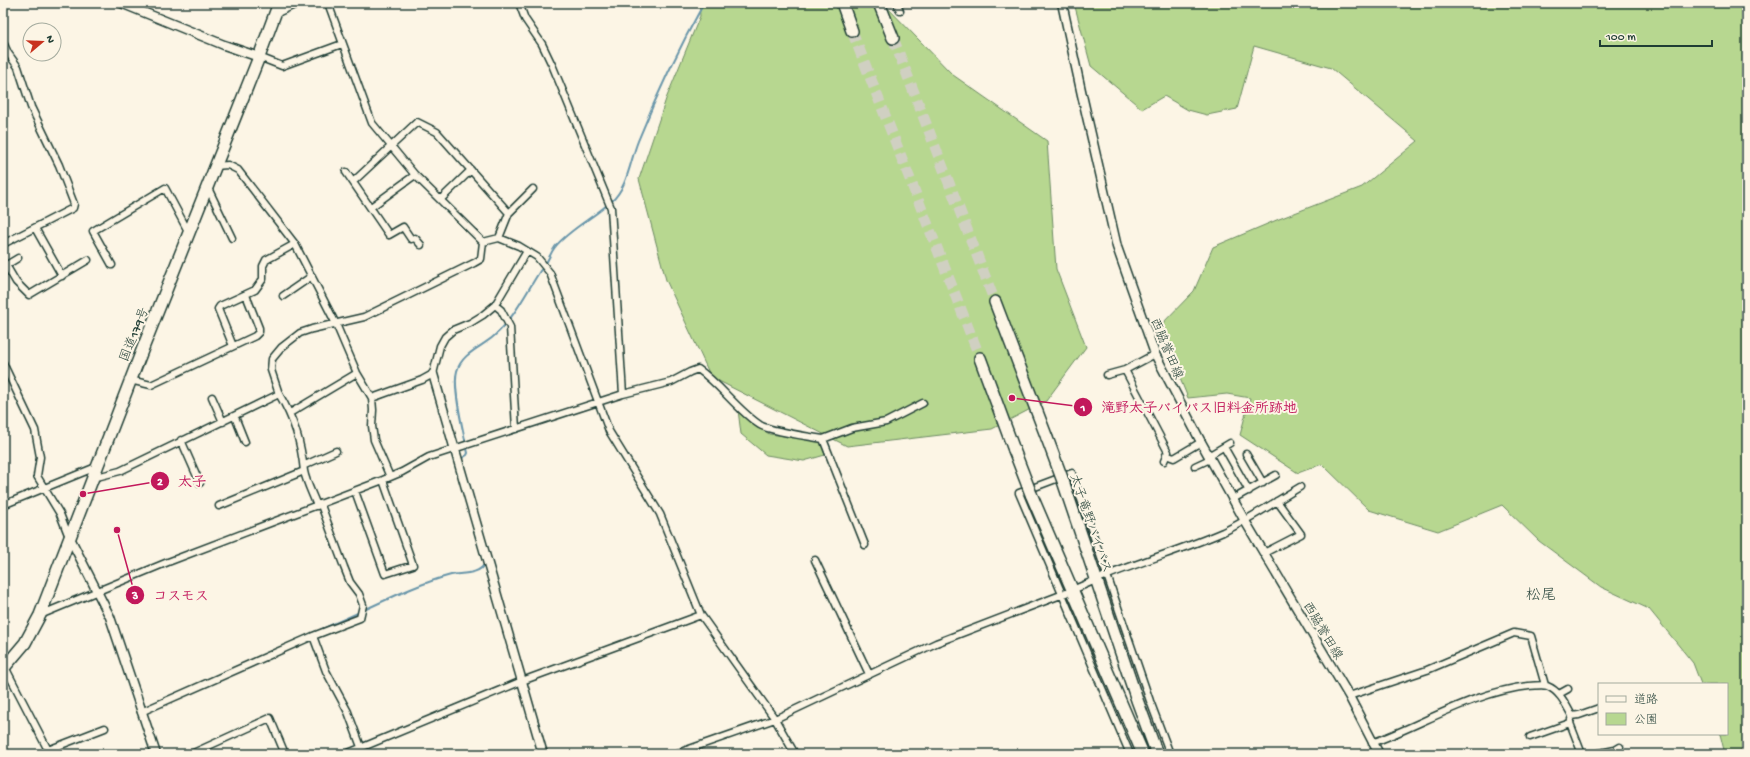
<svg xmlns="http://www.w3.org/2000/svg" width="1750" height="757" viewBox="0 0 1750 757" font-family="'Gochi Hand','Klee One',sans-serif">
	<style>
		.green { fill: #b7d790; stroke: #6b8a62 }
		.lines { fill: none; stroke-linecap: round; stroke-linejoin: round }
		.stream { stroke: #6996aa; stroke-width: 2 }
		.highway-tunnel { stroke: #d0d0c2; stroke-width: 11; stroke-dasharray: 11 5.5; stroke-linecap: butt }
		.street-casing { stroke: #1f3d34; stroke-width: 9 }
		.secondary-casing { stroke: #1f3d34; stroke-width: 11 }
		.highway-casing { stroke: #1f3d34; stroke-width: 14 }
		.street { stroke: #fcf5e5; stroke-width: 6 }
		.secondary { stroke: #fcf5e5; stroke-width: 8 }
		.highway { stroke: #fcf5e5; stroke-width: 11 }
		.highway-bridge-casing { stroke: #1f3d34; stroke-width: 14; stroke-linecap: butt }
		.highway-bridge { stroke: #fcf5e5; stroke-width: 11 }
		.labels { text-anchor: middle; stroke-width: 4; stroke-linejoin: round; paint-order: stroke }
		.street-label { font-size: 13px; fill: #1f3d34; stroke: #fcf5e5 }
		.quarter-label { font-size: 15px; fill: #1f3d34; stroke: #fcf5e5 }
		.leader { fill: none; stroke: #c2185b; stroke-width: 1.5 }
		.callout-dot { fill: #c2185b; stroke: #fcf5e5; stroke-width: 1.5 }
		.mark-label { font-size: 12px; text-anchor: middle; font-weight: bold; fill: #fff }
		.callout-label { font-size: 14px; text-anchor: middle; font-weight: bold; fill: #c2185b; stroke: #fcf5e5; stroke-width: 4; stroke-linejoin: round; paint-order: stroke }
	</style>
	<rect width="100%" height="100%" fill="#fcf5e5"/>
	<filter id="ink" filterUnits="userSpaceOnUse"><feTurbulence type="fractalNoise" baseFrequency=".025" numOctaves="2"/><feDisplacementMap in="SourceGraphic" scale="8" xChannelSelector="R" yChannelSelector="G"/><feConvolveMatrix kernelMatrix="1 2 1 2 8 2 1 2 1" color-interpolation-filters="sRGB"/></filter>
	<g filter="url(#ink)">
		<!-- green -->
		<path class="green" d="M699,3H883L953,75L1047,141L1056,269L1086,347L1046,401L992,429L847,446L711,377L666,280L639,179L666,99L700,16Z
			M1074,3H1747V754H1725L1720,734H1727V684H1701L1693,663L1649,609L1601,587L1539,541L1502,505L1438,531L1369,510L1322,464L1298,473L1240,435L1250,398L1227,394L1188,398L1159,327L1194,291L1213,247L1279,219L1362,187L1418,141L1331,68L1254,46L1237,109L1207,115L1188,110L1164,96L1142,109L1091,66Z
			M738,410L769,434L821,441L825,455L804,461L766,455L741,434Z"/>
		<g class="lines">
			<!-- stream -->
			<path class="stream" d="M611,202C628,187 630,161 638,141C657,94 679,48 704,3
				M461,459L467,455L468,453C464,435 452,388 457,371C462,353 482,347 494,336C513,320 527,291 540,271C548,263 549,255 555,247C569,230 591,219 607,205
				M364,610C392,597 421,583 451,575C461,573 480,575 485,563
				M320,630L360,612"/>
			<!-- highway-tunnel -->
			<path class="highway-tunnel" d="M852,31L980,358
				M893,38L995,302"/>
			<defs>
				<path id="street" d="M328,3L372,123L415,175L483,242
					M519,3L525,19L542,44L553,67L611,208L623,394
					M897,3L900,11
					M275,14L299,3
					M3,42L8,53L18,67L31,107L59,165L74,204L73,208L3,244
					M259,57L282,66L342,44
					M215,166L228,165L238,170L295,244L336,324L357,373L372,398L373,410L372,426L374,440L390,477
					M346,172L389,235L403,227L411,239L415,238L421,245
					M354,181L417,122L437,132L509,213
					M208,188L232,238
					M440,200L471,170
					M371,207L415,175
					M35,228L62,276
					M499,238L509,213L533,189
					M483,242L499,238L519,246L537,257L550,273L609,431L660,514L701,615L775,719L795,754
					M6,265L16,282L29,295L88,260
					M112,265L93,231L165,188L189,233
					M3,267L18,258
					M283,296L312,276
					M495,305L501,310L510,327L516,429
					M233,346L218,309L220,306L255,290L263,279V266L266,260L295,244
					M3,363L35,430L40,457L37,476L60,514L69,537
					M1125,370L1168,452L1164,461
					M1107,375L1125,370L1155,354
					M130,380L151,385L255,336L259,332V328L246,295
					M279,394C294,419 301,442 304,471C306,482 313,495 317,506
					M212,397L223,422
					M372,398L422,380L433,374L440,346L445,337L453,330L470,323L483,315L495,305L527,251
					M290,413L357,373
					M235,417L245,442
					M823,439L852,428L886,422L923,403
					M181,440L200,483
					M1224,447L1249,491
					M1246,454L1263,483
					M1166,455L1174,458L1201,442
					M1208,456L1230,443
					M305,465L336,451
					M1195,466L1210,459
					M93,478L120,471L279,394L271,370L272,359L282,347L300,333L312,329L364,317L474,263L481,259L483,242
					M355,491L385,574L413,565L383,480
					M1233,499L1276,475
					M3,505L96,467
					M321,505L344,567L350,582L359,594L363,605L360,618L313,636L326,671L348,712L361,747
					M219,506L304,471
					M1264,553L1301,534L1277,501
					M815,560L869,674
					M1103,577C1142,561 1184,549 1223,532C1250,519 1275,502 1300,487
					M1077,588L1091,582
					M40,615L168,562L383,480L402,472L429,457L623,394L671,382L690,372L698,369C721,385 736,409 760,425C768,430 810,437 823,439L865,545
					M5,667L48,750L105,728
					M1559,694L1568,689
					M1349,696L1427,670L1514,633L1531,636L1545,685
					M141,712L313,636
					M1572,716L1579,715L1599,708
					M1530,737L1570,723
					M1372,743C1424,724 1473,692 1529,686C1535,686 1542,684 1547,686C1560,691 1566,705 1572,716L1570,723L1582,754
					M191,754L270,718L285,754
					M346,754L522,681L701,615
					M675,754L775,719L936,643L1066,593
					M1130,754L1019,493L1072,473L1150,701L1170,754
					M1595,754L1615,750L1620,747"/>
				<path id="secondary" d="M121,3L224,45L259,57
					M1062,3L1082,95L1117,247L1155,354L1201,442L1245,521L1349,696L1379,754
					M433,374L543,754
					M70,538L110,617L156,754"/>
				<path id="highway" d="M842,3L852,31
					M879,3L893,38
					M995,302L1047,438
					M980,358L1014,450
					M1063,481L1137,700L1157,754
					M1031,494L1143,754
					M3,669L25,643L40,615L143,348L259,57L279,3"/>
			</defs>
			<!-- street casing -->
			<use href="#street" class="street-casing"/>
			<!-- secondary casing -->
			<use href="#secondary" class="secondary-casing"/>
			<!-- highway casing -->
			<use href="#highway" class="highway-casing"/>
			<!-- street -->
			<use href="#street" class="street"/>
			<!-- secondary -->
			<use href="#secondary" class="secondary"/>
			<!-- highway -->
			<use href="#highway" class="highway"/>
			<defs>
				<path id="highway-bridge" d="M1047,438L1063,481
					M1014,450L1031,494"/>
			</defs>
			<!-- highway-bridge casing -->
			<use href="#highway-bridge" class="highway-bridge-casing"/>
			<!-- highway-bridge -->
			<use href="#highway-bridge" class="highway-bridge"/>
		</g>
	</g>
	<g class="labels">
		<!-- street labels -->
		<g class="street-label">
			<text transform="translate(133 334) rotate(-68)" y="5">国道179号</text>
			<text transform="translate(1168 348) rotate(67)" y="5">西脇誉田線</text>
			<text transform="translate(1092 523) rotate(71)" y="5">太子竜野バイパス</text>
			<text transform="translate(1324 630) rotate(59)" y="5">西脇誉田線</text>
		</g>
		<!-- quarter labels -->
		<g class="quarter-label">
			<text x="1541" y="599">松尾</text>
		</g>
	</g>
	<!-- callouts -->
	<path class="leader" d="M1012 398L1083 407M83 494L160 481M117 530L135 595"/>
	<g class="callout-dot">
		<circle cx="1012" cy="398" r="4"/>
		<circle cx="83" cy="494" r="4"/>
		<circle cx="117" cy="530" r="4"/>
		<circle cx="1083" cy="407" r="10"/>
		<circle cx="160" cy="481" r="10"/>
		<circle cx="135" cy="595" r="10"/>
	</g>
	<g class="mark-label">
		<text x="1083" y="411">1</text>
		<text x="160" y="485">2</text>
		<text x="135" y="599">3</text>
	</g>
	<g class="callout-label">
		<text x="1199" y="412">滝野太子バイパス旧料金所跡地</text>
		<text x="192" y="486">太子</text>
		<text x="181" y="600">コスモス</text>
	</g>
	<!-- margin -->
	<rect width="1750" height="757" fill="none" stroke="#fcf5e5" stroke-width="16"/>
	<rect x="8" y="8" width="1734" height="741" fill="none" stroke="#1f3d34" stroke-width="1.5" filter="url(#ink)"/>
	<!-- legend -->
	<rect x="1598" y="683" width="130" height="52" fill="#fcf5e5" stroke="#a4ab9e"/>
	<rect x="1606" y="696" width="20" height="6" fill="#fcf5e5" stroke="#a4ab9e"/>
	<text x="1634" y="703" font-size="12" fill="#1f3d34">道路</text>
	<rect x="1606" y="713" width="20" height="12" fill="#b7d790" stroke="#a4ab9e"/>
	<text x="1634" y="723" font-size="12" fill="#1f3d34">公園</text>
	<!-- north arrow -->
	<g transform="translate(42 42) rotate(71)"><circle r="19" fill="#fcf5e5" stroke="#a4ab9e"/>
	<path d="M0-3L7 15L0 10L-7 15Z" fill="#c8321e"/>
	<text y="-6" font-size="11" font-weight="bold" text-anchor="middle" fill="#1f3d34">N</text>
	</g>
	<!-- scale -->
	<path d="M1600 40v6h112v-6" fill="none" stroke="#1f3d34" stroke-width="2"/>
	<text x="1606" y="40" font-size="12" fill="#1f3d34" stroke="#fcf5e5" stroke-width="3" paint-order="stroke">100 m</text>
</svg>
